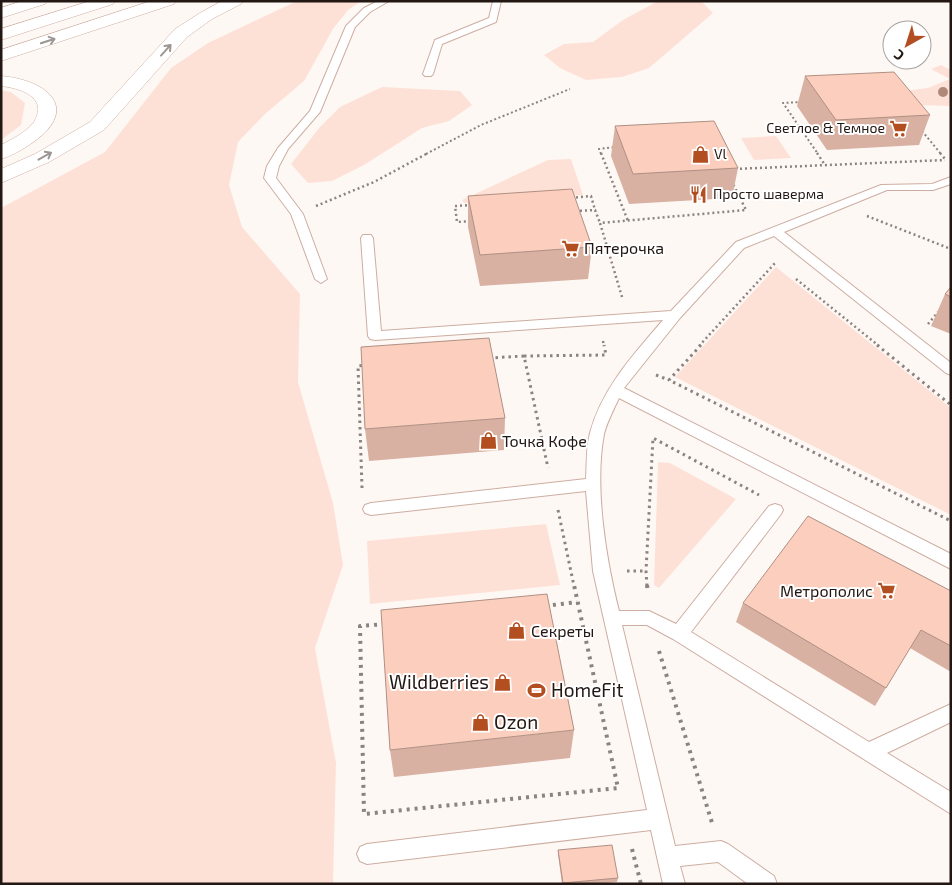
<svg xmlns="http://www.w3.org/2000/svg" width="952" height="885" viewBox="0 0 952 885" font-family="'Exo 2',sans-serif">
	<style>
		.green { fill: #fee1d6 }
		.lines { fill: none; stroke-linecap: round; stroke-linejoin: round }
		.lane-casing { stroke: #cdada1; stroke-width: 2 }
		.secondary-casing { stroke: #cdada1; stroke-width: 1 }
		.path-far3 { stroke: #8b837f; stroke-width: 2; stroke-dasharray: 2 2.5; stroke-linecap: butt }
		.path-far2 { stroke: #8b837f; stroke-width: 2.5; stroke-dasharray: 2 3; stroke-linecap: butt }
		.path-far1 { stroke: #8b837f; stroke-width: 3; stroke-dasharray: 2.5 4; stroke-linecap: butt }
		.path { stroke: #8b837f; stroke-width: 4; stroke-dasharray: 3 5; stroke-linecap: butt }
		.lane { fill: #fff; fill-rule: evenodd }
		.secondary { fill: #fff; fill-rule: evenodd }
		.tree { fill: #af8979 }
		.wall { fill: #d8b1a3 }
		.building { fill: #fbcebd; stroke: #b09084 }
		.oneway { stroke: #9c9794 }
		.labels { text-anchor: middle; stroke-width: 4; stroke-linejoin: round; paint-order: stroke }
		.far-poi-label { font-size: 14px; fill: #221712; stroke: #fff; text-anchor: start }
		.poi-label { font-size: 16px; fill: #221712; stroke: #fff; text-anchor: start }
		.near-poi-label { font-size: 19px; fill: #221712; stroke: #fff; text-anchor: start }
	</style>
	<rect width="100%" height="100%" fill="#fef8f5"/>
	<!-- green -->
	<path class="green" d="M297,1H361L348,10L333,29L304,81L265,114L238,142L229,185L242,227L300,294L298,382L333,503L343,565L315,648L336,763L333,884H1V208L105,152L171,68L208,43Z
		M658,1H697L703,3L713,13L649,68L622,77L586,80L560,68L544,55L564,44L593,42L623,20Z
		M941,65L951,70V106L914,105L903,91L928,88L950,79L931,69Z
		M382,87L460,91L472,105L449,121L422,128L364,165L332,181L308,183L291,164L320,127L340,107Z
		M1,90L11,92L25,103L21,125L1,140Z
		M776,136L791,158L754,160L741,138Z
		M571,159L583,195L464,203L462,200L548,160Z
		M776,267L951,408V515L675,377Z
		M658,462L670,463L736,499L659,588L654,585Z
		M546,524L560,585L370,604L367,541Z"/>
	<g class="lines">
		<defs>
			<path id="lane" d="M378,1H389L370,12L355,27L320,112L288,149L279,166L276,178L303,214L327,279L321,283L315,279L291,214L264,178L267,166L278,148L310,111L346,26L364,8Z
				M493,1H501L496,22L442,44L433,74L431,76H425L423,74L435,40L489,18Z
				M951,177V184L933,190H887L784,232L951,363V375L946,373L774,236L744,248L680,318L624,388L951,554V569L619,398C614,409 607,422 604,434C594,487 606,559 619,611H649L676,624L769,506L775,504L781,506L783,510L781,514L691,632L869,742L951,704V722L887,753L951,792V814L673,639L647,625H622L675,846L721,841L728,844L774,876L777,884H748L718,862L680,866L685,884H663L651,830L367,864L360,861L357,854L360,847L367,844L647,810L593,571L586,491L371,515L365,513L363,509L365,505L371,503L586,479C587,464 586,447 590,433C602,388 634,354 663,320L375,340L370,339L368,336L361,238L363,235H371L373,238L381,331L671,311L736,242L881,185L932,184Z"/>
			<path id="secondary" d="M22,1H47L45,4L1,18V8Z
				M90,1H115L113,4L1,40V29Z
				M151,1H176L174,4L1,61V50Z
				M222,1H243L241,4L212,19L187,37L104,130L49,162L1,183V169L35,154L90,122L175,29L200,13Z
				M1,76C50,80 82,111 29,145C20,151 11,156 1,159V145C12,139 27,132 34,122C49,97 20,88 1,86Z"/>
		</defs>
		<!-- lane casing -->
		<use href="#lane" class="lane-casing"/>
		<!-- secondary casing -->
		<use href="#secondary" class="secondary-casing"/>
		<!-- path-far3 -->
		<path class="path-far3" d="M802,102L783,103L818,154
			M922,131L941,154
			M426,154L481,125L570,89
			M601,154L599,149L616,147"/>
		<!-- path-far2 -->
		<path class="path-far2" d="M601,153L628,221
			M817,153L825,165
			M940,153L945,159
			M735,169L945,160
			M571,198L591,196L595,210
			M472,205L455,206L457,222L472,221
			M316,206L374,182L428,153
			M575,211L595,210L600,223
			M867,216L951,249
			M796,279L879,346
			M622,297L600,223L746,210L733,184
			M928,324L938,312
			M603,341L604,346
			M699,346L776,262"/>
		<!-- path-far1 -->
		<path class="path-far1" d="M701,345L669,380L951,521
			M877,345L951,405
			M524,356L606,355L604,345
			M489,358L524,356L548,468
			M656,375L669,380
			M362,488L358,366L366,365
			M558,510L574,586
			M627,571H646
			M647,586L646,571L653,438L759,495"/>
		<!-- path -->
		<path class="path" d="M647,585L648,593
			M545,606L577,602
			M385,624L360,626L364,814L618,788L574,585
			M659,651L713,826
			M632,849L641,884"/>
		<!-- lane -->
		<use href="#lane" class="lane"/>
		<!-- secondary -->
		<use href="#secondary" class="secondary"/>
	</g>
	<!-- trees -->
	<circle class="tree" cx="943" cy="92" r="5"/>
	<!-- wall -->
	<path class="wall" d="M805,76L930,115L919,145L827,150L797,106Z
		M615,126L738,168L732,198L629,204L611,156Z
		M468,196L592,247L588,279L480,286L468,227Z
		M951,287V334L931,326L945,294Z
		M505,418L504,450L369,461L365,429Z
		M951,591V672L910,648L875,706L736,622L743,603Z
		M574,730L570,758L394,777L390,750Z
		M558,850L618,878L617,882L597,884H562L558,854Z"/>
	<!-- building -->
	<path class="building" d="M894,72L930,115L836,120L805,76Z
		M714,121L738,168L633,174L615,126Z
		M572,189L592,247L480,255L468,196Z
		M951,287V297L945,294Z
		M489,338L505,418L365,429L361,347Z
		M808,516L951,591V646L921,630L886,688L743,603Z
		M547,594L574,730L390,750L381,610Z
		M612,845L618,878L563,883L558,850Z"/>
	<!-- one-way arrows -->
	<defs><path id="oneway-shaft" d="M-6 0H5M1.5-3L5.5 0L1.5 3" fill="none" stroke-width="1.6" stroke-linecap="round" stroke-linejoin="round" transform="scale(1.25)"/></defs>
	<g class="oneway">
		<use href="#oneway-shaft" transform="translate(48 41) rotate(-18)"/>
		<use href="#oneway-shaft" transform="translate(166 50) rotate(-48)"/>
		<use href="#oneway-shaft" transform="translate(45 156) rotate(-29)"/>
	</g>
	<!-- icons -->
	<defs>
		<symbol id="supermarket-bare" viewBox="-9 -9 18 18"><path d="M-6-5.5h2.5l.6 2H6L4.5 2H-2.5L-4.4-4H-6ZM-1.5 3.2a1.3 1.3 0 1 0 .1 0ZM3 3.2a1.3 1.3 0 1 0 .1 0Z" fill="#b34e21" stroke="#fff" stroke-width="2.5" paint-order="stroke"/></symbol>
		<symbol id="shop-bare" viewBox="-9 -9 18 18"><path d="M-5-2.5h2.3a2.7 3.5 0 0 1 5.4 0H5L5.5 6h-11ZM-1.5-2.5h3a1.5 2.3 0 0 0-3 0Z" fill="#b34e21" stroke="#fff" stroke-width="2.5" paint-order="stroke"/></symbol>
		<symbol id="restaurant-bare" viewBox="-9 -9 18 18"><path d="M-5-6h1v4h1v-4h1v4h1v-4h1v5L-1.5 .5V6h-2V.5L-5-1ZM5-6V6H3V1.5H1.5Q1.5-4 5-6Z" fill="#b34e21" stroke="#fff" stroke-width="2.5" paint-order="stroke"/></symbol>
		<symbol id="stadium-bare" viewBox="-9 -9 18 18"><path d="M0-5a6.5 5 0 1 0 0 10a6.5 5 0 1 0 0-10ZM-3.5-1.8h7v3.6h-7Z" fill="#b34e21" stroke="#fff" stroke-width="2.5" paint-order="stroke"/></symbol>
	</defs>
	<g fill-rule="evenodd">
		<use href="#supermarket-bare" x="886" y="116" width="25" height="25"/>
		<use href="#shop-bare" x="688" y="142" width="25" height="25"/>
		<use href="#restaurant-bare" x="686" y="182" width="25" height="25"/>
		<use href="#supermarket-bare" x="558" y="236" width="25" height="25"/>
		<use href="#shop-bare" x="476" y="428" width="25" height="25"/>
		<use href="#supermarket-bare" x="874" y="578" width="25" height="25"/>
		<use href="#shop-bare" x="504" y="618" width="25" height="25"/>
		<use href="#shop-bare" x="490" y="670" width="25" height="25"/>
		<use href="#stadium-bare" x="524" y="678" width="25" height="25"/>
		<use href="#shop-bare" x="468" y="710" width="25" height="25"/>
	</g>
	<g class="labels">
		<!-- far-poi labels -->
		<g class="far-poi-label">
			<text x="885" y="133" text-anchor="end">Светлое &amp; Темное</text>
			<text x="714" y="159">Vl</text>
			<text x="713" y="199">Просто шаверма</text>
		</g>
		<!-- poi labels -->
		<g class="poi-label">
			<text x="584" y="254">Пятерочка</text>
			<text x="502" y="447">Точка Кофе</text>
			<text x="873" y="597" text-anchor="end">Метрополис</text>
			<text x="531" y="637">Секреты</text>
		</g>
		<!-- near-poi labels -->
		<g class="near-poi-label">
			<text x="489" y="689" text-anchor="end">Wildberries</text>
			<text x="551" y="697">HomeFit</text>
			<text x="494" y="729">Ozon</text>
		</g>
	</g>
	<!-- border -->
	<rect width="952" height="885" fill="none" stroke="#221712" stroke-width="5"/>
	<!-- north arrow -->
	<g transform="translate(907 45) rotate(219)"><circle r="24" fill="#ffffff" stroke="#a7a2a0"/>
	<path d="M0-4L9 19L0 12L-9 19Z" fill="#b34e21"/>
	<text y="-8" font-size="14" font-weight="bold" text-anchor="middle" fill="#221712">С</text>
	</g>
</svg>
